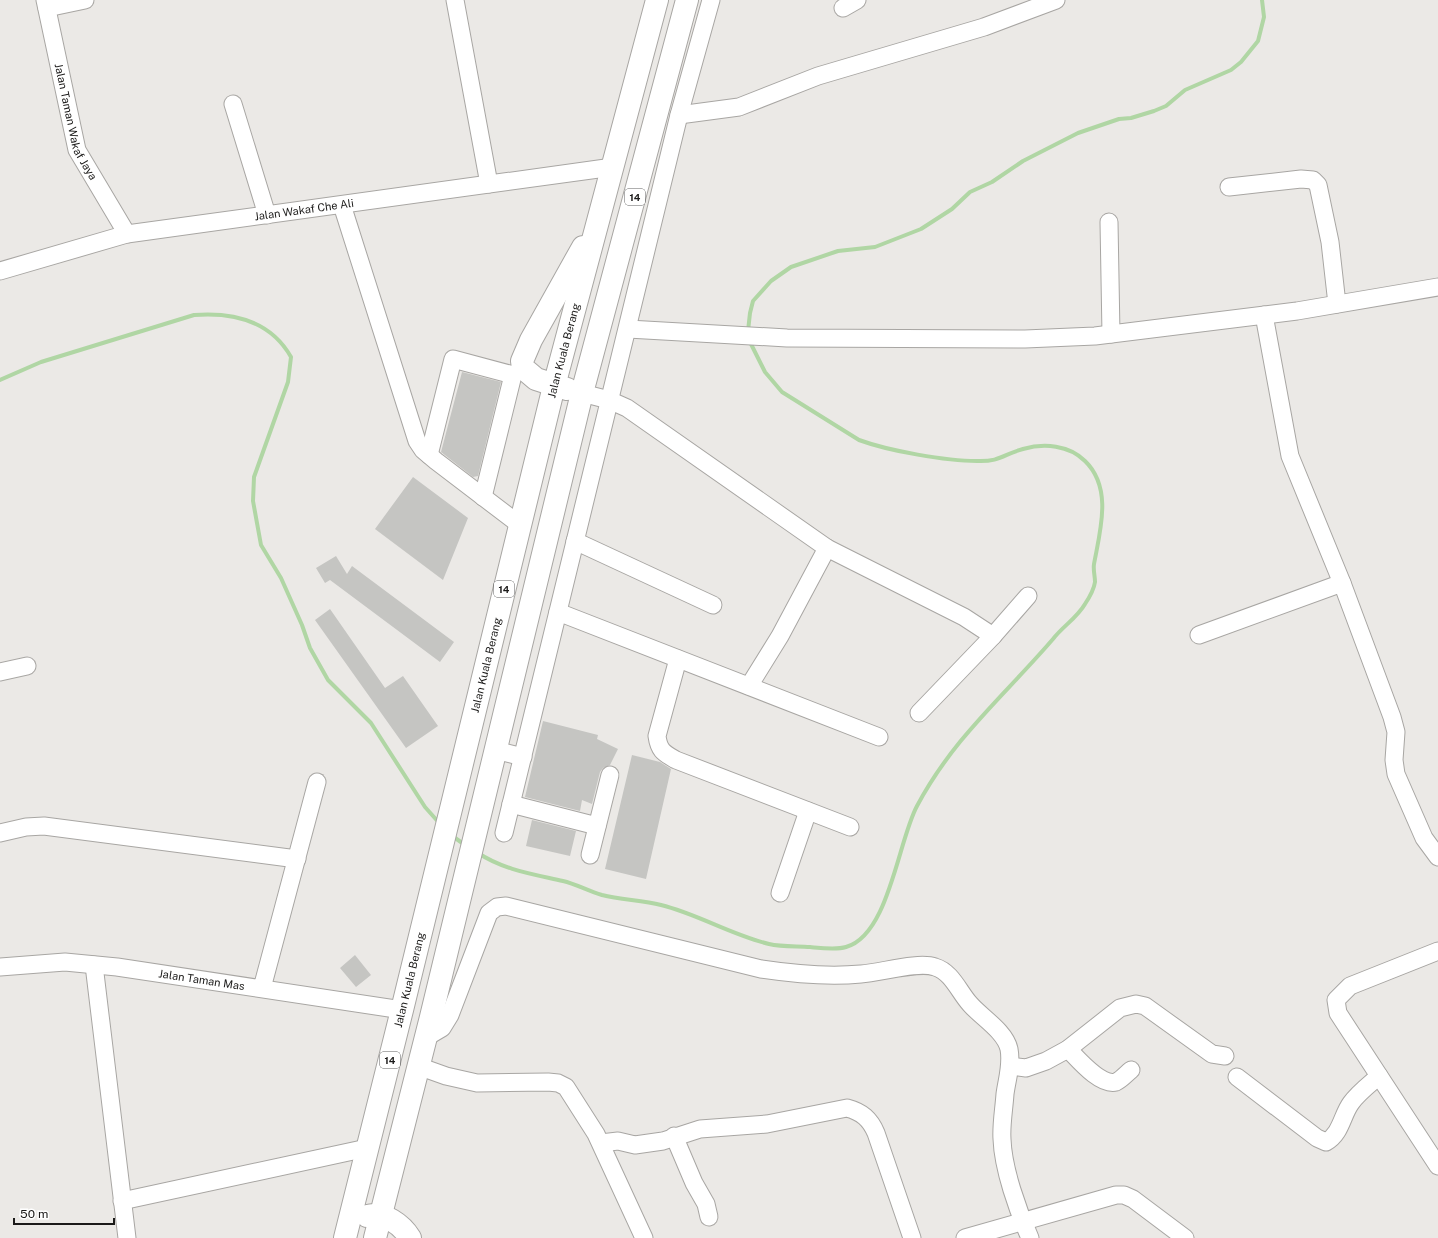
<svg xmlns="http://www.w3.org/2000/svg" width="1438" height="1238" viewBox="0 0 1438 1238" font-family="'Public Sans',sans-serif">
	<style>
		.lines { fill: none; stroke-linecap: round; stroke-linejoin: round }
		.stream { stroke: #b0d6a4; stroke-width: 4 }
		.building { fill: #c5c5c2 }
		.minor-casing { stroke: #a8a6a3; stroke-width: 19 }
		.highway-casing { stroke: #a8a6a3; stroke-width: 24 }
		.minor { stroke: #fff; stroke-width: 17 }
		.highway { stroke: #fff; stroke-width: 22 }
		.labels { text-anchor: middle; stroke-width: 3.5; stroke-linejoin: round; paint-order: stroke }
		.shield { fill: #fff; stroke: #5f5f5e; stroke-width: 1 }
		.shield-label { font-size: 10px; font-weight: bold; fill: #1b1a19 }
		.street-label { font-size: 11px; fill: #1b1a19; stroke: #fff }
	</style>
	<rect width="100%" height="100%" fill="#ebe9e6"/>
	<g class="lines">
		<!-- stream -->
		<path class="stream" d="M748,331L750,313L753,301L771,281L791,267L838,251L875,247L921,229L952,209L970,192L992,182L1023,161L1078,133L1119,119L1131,118L1154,111L1166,106L1185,90L1231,70L1241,62L1258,41L1264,17L1262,0
			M0,380L41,362L194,315C233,312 270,320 291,357L288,382L254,477L253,501L261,545L281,578L302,625L310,648L328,680L371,723L425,807L441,825
			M451,835L465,845
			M478,853C504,870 532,874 563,881C576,884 588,891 602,895C622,900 642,900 661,905C698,914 731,935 769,944C782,947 797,946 810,947C821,948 836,950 846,947C889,935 898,841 917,806C953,738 1004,696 1053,639C1063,626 1077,618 1085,604C1089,598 1094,589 1095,582C1095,576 1093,570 1094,564C1100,531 1113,488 1085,461C1069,445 1044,443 1023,449C1004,454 1000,462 977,461C946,461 889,451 859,440L782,392L765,372L749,340"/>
	</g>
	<!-- building -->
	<path class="building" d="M462,372L501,382L478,476L473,477L441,452Z
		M413,477L468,518L443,580L375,529Z
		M336,556L347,574L352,566L454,642L440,662L330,580L325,583L316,568Z
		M330,609L385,688L403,676L438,726L406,748L315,620Z
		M543,721L598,735L597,739L618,749L610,765L603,768L600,772L592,804L582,800L580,811L525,797Z
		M632,755L660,762L671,769L646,879L605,869Z
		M532,820L576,831L570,856L526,846Z
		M355,955L371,975L356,987L340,968Z"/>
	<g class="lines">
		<defs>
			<g id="minor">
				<path id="s1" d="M45,0L77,150L127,234"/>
				<path d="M455,0L489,184"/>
				<path d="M47,8L85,0"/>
				<path d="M843,8L857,0"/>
				<path d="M233,104L267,215"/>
				<path d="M679,115L739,107L818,76L984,27L1056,0"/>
				<path d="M1229,187L1301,179L1313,180L1318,185L1330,242L1337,304"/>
				<path d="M342,205L417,441L423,450L436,461L520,525"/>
				<path d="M1109,222L1111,334"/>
				<path id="s2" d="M0,271L127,234L613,167"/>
				<path d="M1264,315L1290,456L1342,583L1392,717L1396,732L1394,760L1396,774L1424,838L1438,857"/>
				<path d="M628,329L787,338L1025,339L1095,336L1297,311L1438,287"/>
				<path d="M582,393L609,400L627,408L827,548L964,617L993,636"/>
				<path d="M429,455L453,359L513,375"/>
				<path d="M483,497L513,375L522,369"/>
				<path d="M575,541L713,605"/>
				<path d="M558,612L879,737"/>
				<path d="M1199,635L1342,583"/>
				<path d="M678,659L657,736C659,751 664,753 676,760L850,827"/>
				<path d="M0,672L27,666"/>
				<path d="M749,686L780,636L827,548"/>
				<path d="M919,713L993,636L1028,596"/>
				<path d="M495,750L523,757"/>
				<path d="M511,804L597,826"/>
				<path d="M0,833L26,827L44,826L297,859"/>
				<path d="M504,833L679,115L711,0"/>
				<path d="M590,855L610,775"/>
				<path d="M780,893L808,811"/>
				<path d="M1438,951L1350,986L1336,1000L1338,1013L1438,1166"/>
				<path d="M94,965L127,1238"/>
				<path id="s3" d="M0,967L65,962L117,967L402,1010"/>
				<path d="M262,988L317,782"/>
				<path d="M425,1038L442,1028L450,1015L489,913L497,907L506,906L761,969C794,974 828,977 861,974C880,973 918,961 935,967C952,972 959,992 970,1004C981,1017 1005,1031 1009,1049C1012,1065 1007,1079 1005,1094C1004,1109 1001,1125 1002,1139C1003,1169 1018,1211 1030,1238"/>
				<path d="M1068,1049C1078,1059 1100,1086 1116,1082C1121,1080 1127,1073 1131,1070"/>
				<path d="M418,1066L446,1076L477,1083L548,1082L558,1083L566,1087L596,1134L644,1238"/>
				<path d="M1010,1066L1026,1068L1046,1061L1068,1049L1120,1008L1136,1004L1145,1006L1212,1054L1225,1056"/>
				<path d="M1237,1077L1317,1138L1326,1142C1341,1134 1342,1115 1351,1103C1358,1093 1370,1084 1379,1076"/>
				<path d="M674,1136L694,1183L706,1204L709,1217"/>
				<path d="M601,1143L618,1141L635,1145L663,1141L700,1129L767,1124L847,1108C862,1112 870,1119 876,1133L912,1238"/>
				<path d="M122,1201L367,1148"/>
				<path d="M965,1238L1116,1195H1124L1133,1199L1185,1238"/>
			</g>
			<g id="highway">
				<path d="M567,389L536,379L523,368L522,361L531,340L583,247"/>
				<path d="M367,1216C384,1211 402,1225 410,1238"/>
				<path id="s4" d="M345,1238L402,1010L554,386L657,0"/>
				<path d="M375,1238L431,1017L582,393L687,0"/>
			</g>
		</defs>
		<!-- minor casing -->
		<use href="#minor" class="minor-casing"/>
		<!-- highway casing -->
		<use href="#highway" class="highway-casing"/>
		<!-- minor -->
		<use href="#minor" class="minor"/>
		<!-- highway -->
		<use href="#highway" class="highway"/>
	</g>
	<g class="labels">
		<!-- shield labels -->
		<g class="shield">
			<rect x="625" y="189" width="20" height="16" rx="3"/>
			<rect x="494" y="581" width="20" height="16" rx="3"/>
			<rect x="380" y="1052" width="20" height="16" rx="3"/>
		</g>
		<g class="shield-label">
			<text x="635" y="201">14</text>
			<text x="504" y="593">14</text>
			<text x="390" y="1064">14</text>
		</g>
		<!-- street labels -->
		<g class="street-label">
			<text dy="4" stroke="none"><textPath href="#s1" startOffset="126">Jalan Taman Wakaf Jaya</textPath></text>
			<text dy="4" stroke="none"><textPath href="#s2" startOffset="311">Jalan Wakaf Che Ali</textPath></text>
			<text dy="4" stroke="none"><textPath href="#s4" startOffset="914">Jalan Kuala Berang</textPath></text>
			<text dy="4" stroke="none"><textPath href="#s4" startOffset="590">Jalan Kuala Berang</textPath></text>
			<text dy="4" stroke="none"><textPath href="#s3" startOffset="203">Jalan Taman Mas</textPath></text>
			<text dy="4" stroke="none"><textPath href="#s4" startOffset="266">Jalan Kuala Berang</textPath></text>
		</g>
	</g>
	<!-- scale -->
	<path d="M14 1218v6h100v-6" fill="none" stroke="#1b1a19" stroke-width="2"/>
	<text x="20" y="1218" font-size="12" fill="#1b1a19" stroke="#ffffff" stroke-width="3" paint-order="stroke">50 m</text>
</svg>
